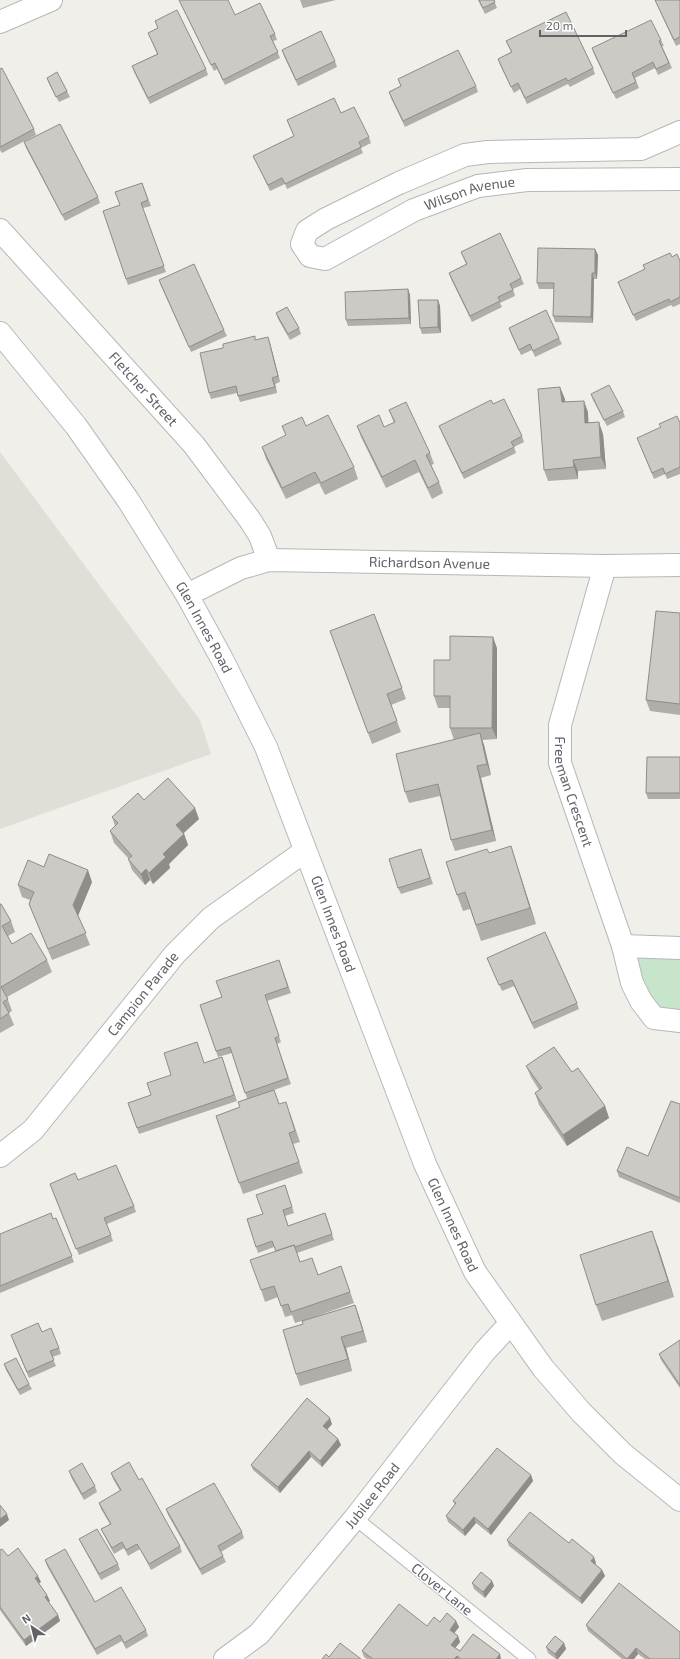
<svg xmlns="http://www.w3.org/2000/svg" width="680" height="1659" viewBox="0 0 680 1659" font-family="'Exo 2',sans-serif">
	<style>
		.education { fill: #e0ded7 }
		.green { fill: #c7e5ca }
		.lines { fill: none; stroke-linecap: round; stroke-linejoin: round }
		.service-casing { stroke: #b5b7bb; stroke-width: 15 }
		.minor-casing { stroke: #b5b7bb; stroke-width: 24 }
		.secondary-casing { stroke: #b7b9be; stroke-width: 24 }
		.service { stroke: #fff; stroke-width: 13 }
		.minor { stroke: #fff; stroke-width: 22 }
		.secondary { stroke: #fff; stroke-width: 22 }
		.wall { fill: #afaea9 }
		.shaded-wall { fill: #8f8d8a }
		.building { fill: #cccac5; stroke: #8f8d8a }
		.labels { text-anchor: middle; stroke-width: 3; stroke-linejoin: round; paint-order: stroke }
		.street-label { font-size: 14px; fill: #606267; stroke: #fff }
	</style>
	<rect width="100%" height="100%" fill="#f0efe9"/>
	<!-- education -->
	<path class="education" d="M0,452L200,720L211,754L0,829Z"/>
	<!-- green -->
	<path class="green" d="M623,946L680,948V1021L654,1018Z"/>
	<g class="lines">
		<defs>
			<path id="service" d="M355,1518L529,1659"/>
			<g id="minor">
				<path d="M0,22L51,0"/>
				<path id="s1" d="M680,132L641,149L488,152L465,155L399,183L326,219L307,231L302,244L310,256L325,259L414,210L478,186L527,180L680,179"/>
				<path id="s2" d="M0,230L194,445L250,520L260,536L269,560"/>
				<path id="s3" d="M605,566L560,725V763L623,946L632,983L641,1001L654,1018L680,1021"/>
				<path id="s4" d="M187,595L241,568L269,560L605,566L680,565"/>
				<path d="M623,946L680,948"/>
				<path id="s5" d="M0,1156L33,1130L175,954L211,918L305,851"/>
				<path id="s6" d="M225,1659L259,1634L355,1518L485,1351L510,1324"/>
			</g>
			<g id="secondary">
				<path id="s7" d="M0,333L76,426L128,500L187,595L222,659L266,747L425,1164L475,1272L543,1368L581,1412L623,1454L680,1500"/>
			</g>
		</defs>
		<!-- service casing -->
		<use href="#service" class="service-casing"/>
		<!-- minor casing -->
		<use href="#minor" class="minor-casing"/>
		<!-- secondary casing -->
		<use href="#secondary" class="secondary-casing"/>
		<!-- service -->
		<use href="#service" class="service"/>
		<!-- minor -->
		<use href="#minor" class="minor"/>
		<!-- secondary -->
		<use href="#secondary" class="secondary"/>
	</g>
	<!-- wall -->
	<path class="wall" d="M179,0L235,15L275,34L277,40L273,41L280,58L225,85L217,69L214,71L181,5Z
		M300,0H336L303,8Z
		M478,0H494L497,8L485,14Z
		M655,0H680V44L676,46L657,5Z
		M155,21L206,69L208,75L150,104L134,72L132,66L157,54L148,33L158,28Z
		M661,40L664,46H662L672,68L658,75L655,68L635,78L639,88L616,99L594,54L592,48Z
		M506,41L593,68L595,74L570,87L568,84L527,104L520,89L514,93L500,65L498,59L511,52Z
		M282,50L335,61L337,67L298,86L284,56Z
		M0,69L34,129L36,135L2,153L0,150Z
		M47,78L67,91L70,97L59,102L49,84Z
		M398,79L476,86L478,92L405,127L391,98L389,92L401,86Z
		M341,113L369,137L371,143L361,148L363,153L287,189L285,184L270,191L256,162L253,156L294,136L287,120Z
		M24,142L98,197L100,203L65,221L26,148Z
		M142,183L151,206L143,208L166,272L128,285L103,211L120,205Z
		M595,249L598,255L597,279H594L593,323L555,322L553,316L554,289H539L537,283Z
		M461,252L521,278L524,284L513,289L515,296L500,303L502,307L472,322L451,279L449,273L466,264Z
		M672,257L680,261V304L673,307L671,305L636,321L618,282L645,270L643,265Z
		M159,280L224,330L227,336L191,352L161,286Z
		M408,289L410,295L411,324L348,326L346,320Z
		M438,300L440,306L441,333L422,334L420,328Z
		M276,313L299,328L301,334L290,340L278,319Z
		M509,328L559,338L562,344L535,357L532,350L521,355L511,334Z
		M256,340L270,343L280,382L275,384L277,393L240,402L237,393L211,399L209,393Z
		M591,394L623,411L625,417L607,426L593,400Z
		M565,399V402L588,412V423L603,434L606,469L578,471V479L548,481L544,470Z
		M493,404L522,436L524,442L514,447L516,453L464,479L441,431L439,426Z
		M389,410L430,453L434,464L431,465L439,482L443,493L432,499L419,472L386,488L361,437L357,426L384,427L394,423Z
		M680,423V474L667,479L665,474L654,479L637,438Z
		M282,426H306L354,467L358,479L325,495L319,483L286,499L266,459L262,447L286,436Z
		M680,613V715L650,711L646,700Z
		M374,614L406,699L391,705L401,732L372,744L330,631Z
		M497,648V739L482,740L484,745L491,775L481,778L496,841L455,851L451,840L440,796L409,803L405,792L454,740L450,728V708H438L434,696L450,660Z
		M680,757V799H648L646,793Z
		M144,800L199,819L184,833L188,845L169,864L170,868L153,884L150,880L145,885L132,870L128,859H129L114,843L110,831L115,826L112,817Z
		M511,846L516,862L536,924L481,941L470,909L463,911L457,895L489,853Z
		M423,855L433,884L401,894L398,888Z
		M44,867L92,882L78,915L90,945L52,960L29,904L30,900L22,897L18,885Z
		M0,904L11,921L15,932L8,936L12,944L47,960L52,972L7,997L12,1011L9,1013L14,1025L0,1033Z
		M487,958L577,1003L579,1009L534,1029L514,986L502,991Z
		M279,960L291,993L267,1001L281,1042L277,1044L291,1084L274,1090L279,1104L290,1113L300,1142L293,1144L303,1173L243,1194L216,1116L240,1107L247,1098L232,1053L218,1057L200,1005L222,997Z
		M222,1057L237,1101L139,1134L128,1103L151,1095L171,1075Z
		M526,1066L572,1072L605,1106L609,1118L567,1146L539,1105L535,1093L539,1090L531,1077Z
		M680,1104V1203L619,1177L617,1171L648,1156Z
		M285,1185L294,1213L285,1216L288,1226L325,1213L334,1240L297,1253L300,1262L318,1275L341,1266L354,1303L311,1318L355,1305L367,1342L346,1348L352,1371L300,1386L296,1374L303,1324L302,1321L295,1323L292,1315L285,1317L278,1297L265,1302L261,1290L276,1251L274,1247L258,1253L247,1219L263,1214Z
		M52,1190L134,1206L136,1212L107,1224L113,1241L79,1255Z
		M56,1218L74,1262L0,1293V1234Z
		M658,1247L674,1297L602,1321L596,1305Z
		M42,1332L59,1348L61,1354L52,1357L56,1366L29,1378L13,1341Z
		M680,1340V1388L661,1360L659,1354Z
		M4,1364L29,1384L32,1389L20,1395L6,1370Z
		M332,1424L327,1430L338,1439L341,1445L322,1467L311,1457L280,1493L253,1470L251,1465Z
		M69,1471L95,1486L97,1492L84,1500L71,1477Z
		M111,1473L139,1480L180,1546L182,1552L151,1570L140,1549L128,1556L124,1548L114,1554L104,1535L101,1529L110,1524L101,1509L99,1503L120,1491L113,1479Z
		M531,1475L533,1481L491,1535L476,1523L465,1536L448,1522L446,1516L455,1505L453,1501Z
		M166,1509L242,1532L244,1538L221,1552L226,1562L202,1575L168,1515Z
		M79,1539L118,1564L120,1570L101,1580L82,1545Z
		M507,1540L569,1543L596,1563L595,1564L602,1570L605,1576L582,1604L509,1546Z
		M0,1550L41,1582L39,1583L50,1601L48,1602L58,1615L60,1621L26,1646L0,1610Z
		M45,1560L95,1602L146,1630L148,1636L126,1649L122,1641L97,1655L47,1566Z
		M492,1581L494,1586L485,1598L474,1589L472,1583Z
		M456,1621L459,1627L454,1633L458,1636L460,1642L455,1648L460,1651L501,1659H367L364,1657L362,1651L440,1622Z
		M586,1625L680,1659H645L638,1654L634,1659H622L588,1631Z
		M564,1643L566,1649L558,1659H556L548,1653L546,1647Z"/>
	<!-- shaded-wall -->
	<path class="shaded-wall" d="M595,249L598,255L597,279L595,273Z
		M592,273L594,279L593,323L591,317Z
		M408,289L410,295L411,324L409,318Z
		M438,300L440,306L441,333L438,327Z
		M268,337L270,343L280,382L278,376Z
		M272,378L275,384L277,393Z
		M560,387L565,399L566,414L562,402Z
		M584,401L588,412L589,435L585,423Z
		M599,422L603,434L606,469L601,457Z
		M573,460L578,471V479L574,467Z
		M493,637L497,648V739L492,728Z
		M480,733L484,745L491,775L487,764Z
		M477,766L481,778L496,841L492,830Z
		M195,808L199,819L180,836L176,825Z
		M184,834L188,845L169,864L170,868L153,884L149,873L163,854Z
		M511,846L516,862L536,924L530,908Z
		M146,869L150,880L145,885L141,874Z
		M88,870L92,882L78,916L73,905Z
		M605,1106L609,1118L567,1146L563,1135Z
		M652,1231L658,1247L674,1297L668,1281Z
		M355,1305L359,1316L367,1342L363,1331Z
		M341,1337L346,1348L352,1371L348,1359Z
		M330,1418L332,1424L325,1432L323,1426Z
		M338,1439L341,1445L322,1467L320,1461Z
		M309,1451L311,1457L280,1493L278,1487Z
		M531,1475L533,1481L491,1535L488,1529Z
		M7,1514L9,1520L0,1527V1519Z
		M474,1517L476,1523L465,1536L463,1530Z
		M594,1557L596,1563L593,1567L591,1561Z
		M602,1570L605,1576L582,1604L580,1598Z
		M38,1576L41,1582L37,1584L35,1578Z
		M492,1581L494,1586L485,1598L483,1592Z
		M47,1595L50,1601L47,1603L45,1597Z
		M58,1615L60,1621L26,1646L24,1640Z
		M456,1621L459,1627L452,1636L450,1630Z
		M458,1636L460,1642L453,1651L451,1645Z
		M564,1643L566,1649L558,1659H557L555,1654Z
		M636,1648L638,1654L634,1659H627Z
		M500,1654L501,1659H496Z
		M457,1656L458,1659H454Z"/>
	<!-- building -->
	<path class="building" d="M179,0H228L235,15L260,3L275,34L270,36L278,52L223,80L215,63L211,65Z
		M479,0H494L495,2L483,8Z
		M655,0H680V37L674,40Z
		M177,10L206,69L148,98L132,66L158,54L148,33L158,28L155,21Z
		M566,12L593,68L568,81L566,78L525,98L518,83L511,87L498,59L512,52L506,41Z
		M651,20L661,40L659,41L669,63L656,69L653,62L632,73L636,82L613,93L592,48Z
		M321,31L335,61L296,80L282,50Z
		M458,50L476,86L403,121L389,92L401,86L398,79Z
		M2,68L34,129L0,147V69Z
		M57,72L67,91L56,97L47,78Z
		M334,98L341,113L354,107L369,137L359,142L361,147L285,184L282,178L268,185L253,156L294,136L287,120Z
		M60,124L98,197L62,215L24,142Z
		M142,183L148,200L141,203L164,266L126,279L103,211L120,205L115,192Z
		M500,233L521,278L510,284L513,290L498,297L500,301L470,316L449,273L467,264L461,252Z
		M538,248L595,249V273H592L591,317L553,316L554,283H537Z
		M670,253L672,257L677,254L680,261V297L670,302L669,299L633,315L618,282L645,269L643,265Z
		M194,264L224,330L189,347L159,280Z
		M408,289L409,318L346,320L345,292Z
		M418,300H438V327L420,328Z
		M287,307L299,328L288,334L276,313Z
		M546,310L559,338L533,351L530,344L519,350L509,328Z
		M255,336V340L268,337L278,376L272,378L275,387L238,396L236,386L209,393L200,353L223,348V344Z
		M609,385L623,411L604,420L591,394Z
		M560,387L562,402L584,401L585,423L599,422L601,457L573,460L574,467L544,470L538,389Z
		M504,399L522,436L511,442L514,447L462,473L439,426L491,400L493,404Z
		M406,402L430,453L426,455L439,482L428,488L415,460L382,477L357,426L379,415L384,427L395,422L389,410Z
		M328,415L354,467L321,483L315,472L282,488L262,447L286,435L282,426L302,417L306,426Z
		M677,416L680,423V467L665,474L663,468L652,473L637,438L661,427L659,424Z
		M656,611L680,613V704L646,700Z
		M374,614L402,688L387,694L397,721L368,733L330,631Z
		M450,636L493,637L492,728H450V696H434V660H450Z
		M480,733L487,764L477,766L492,830L451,840L438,784L405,792L396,754Z
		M647,757H680V793H646Z
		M168,778L195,808L176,825L184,834L163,854L166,857L149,873L146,869L141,874L128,859L132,856L110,831L118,823L112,817L138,793L144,800Z
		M511,846L530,908L476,925L465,892L457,895L446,862L487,849L489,853Z
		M421,849L430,878L398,888L389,859Z
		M49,854L88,870L73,905L86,933L48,949L29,904L34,892L18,885L28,860L44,867Z
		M0,904H1L11,921L2,926L12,944L31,933L47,960L1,987L8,999L3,1002L9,1013L0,1019Z
		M545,932L577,1003L532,1023L512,980L499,985L487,958Z
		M279,960L288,987L265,995L279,1036L275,1038L288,1078L245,1093L230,1047L216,1051L200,1005L222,997L216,981Z
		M197,1042L204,1063L222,1057L234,1095L137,1128L128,1103L151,1095L147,1083L171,1075L164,1053Z
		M554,1047L572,1072L578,1068L605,1106L563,1135L535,1093L542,1088L526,1066Z
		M274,1090L279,1104L286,1102L295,1131L289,1133L299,1162L239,1183L216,1116L240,1107L238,1102Z
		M671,1101L680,1104V1198L617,1171L627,1147L648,1156Z
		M116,1165L134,1206L104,1218L111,1235L76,1249L50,1184L75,1173L78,1180Z
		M285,1185L292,1207L283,1210L288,1226L325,1213L332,1234L295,1247L294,1245L276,1251L272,1241L256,1247L247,1219L263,1214L256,1195Z
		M51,1213L53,1219L56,1218L72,1256L0,1286V1234Z
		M652,1231L668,1281L596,1305L580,1255Z
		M294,1245L300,1262L312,1258L318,1275L341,1266L350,1292L291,1312L288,1304L281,1306L274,1286L261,1290L250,1260Z
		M355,1305L363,1331L341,1337L348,1359L296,1374L283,1330L303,1324L302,1321Z
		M38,1323L42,1332L51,1328L59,1348L50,1351L54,1360L27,1372L11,1335Z
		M680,1340V1385L659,1354Z
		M16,1358L29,1384L18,1390L4,1364Z
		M307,1398L330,1418L323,1426L338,1439L320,1461L309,1451L278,1487L251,1465Z
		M497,1448L531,1475L488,1529L474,1517L463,1530L446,1516L456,1503L453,1501Z
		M129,1462L139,1480L142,1478L180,1546L149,1564L137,1544L126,1550L122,1542L112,1548L101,1529L111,1524L99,1503L121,1490L111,1473Z
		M82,1463L95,1486L82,1494L69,1471Z
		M214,1483L242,1532L218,1546L223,1556L200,1569L166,1509Z
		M0,1505L7,1514L0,1519Z
		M530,1512L569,1543L572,1539L594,1557L591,1561L602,1570L580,1598L507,1540Z
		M97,1529L118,1564L99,1574L79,1539Z
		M18,1548L38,1576L35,1578L47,1595L45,1597L58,1615L24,1640L0,1607V1550L2,1549L8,1556Z
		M65,1549L95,1602L121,1587L146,1630L124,1643L120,1635L95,1649L45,1560Z
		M481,1572L492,1581L483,1592L472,1583Z
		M619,1583L680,1632V1659H650L636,1648L627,1659L586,1625Z
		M399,1604L427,1626L434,1617L440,1622L447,1613L456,1621L450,1630L458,1636L451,1645L460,1651L473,1634L500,1654L496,1659H461L457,1656L454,1659H373L362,1651Z
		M555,1636L564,1643L555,1654L546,1647Z
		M340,1643L361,1659H322L326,1654L329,1657Z"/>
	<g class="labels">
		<!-- street labels -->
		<g class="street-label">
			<text dy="5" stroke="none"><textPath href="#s1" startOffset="598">Wilson Avenue</textPath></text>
			<text dy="5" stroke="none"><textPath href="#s2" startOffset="214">Fletcher Street</textPath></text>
			<text dy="5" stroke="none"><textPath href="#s4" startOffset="250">Richardson Avenue</textPath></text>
			<text dy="5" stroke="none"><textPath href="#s7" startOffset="359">Glen Innes Road</textPath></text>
			<text dy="5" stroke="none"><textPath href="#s3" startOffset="234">Freeman Crescent</textPath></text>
			<text dy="5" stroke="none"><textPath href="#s7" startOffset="683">Glen Innes Road</textPath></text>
			<text dy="5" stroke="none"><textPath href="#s5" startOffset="217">Campion Parade</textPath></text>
			<text dy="5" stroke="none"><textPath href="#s7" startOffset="1007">Glen Innes Road</textPath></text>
			<text dy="5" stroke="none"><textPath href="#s6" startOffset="221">Jubilee Road</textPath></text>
			<text transform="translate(442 1589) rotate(39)" y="5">Clover Lane</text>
		</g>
	</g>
	<!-- north arrow -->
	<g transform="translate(32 1627) rotate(325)" stroke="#ffffff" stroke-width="3" paint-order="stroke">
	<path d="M0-3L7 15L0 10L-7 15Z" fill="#606267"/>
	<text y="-6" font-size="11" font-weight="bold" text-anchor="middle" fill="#606267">N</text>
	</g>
	<!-- scale -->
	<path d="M540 30v6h86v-6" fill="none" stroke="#606267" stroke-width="2"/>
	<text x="546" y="30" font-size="12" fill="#606267" stroke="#ffffff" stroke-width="3" paint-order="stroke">20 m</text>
</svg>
